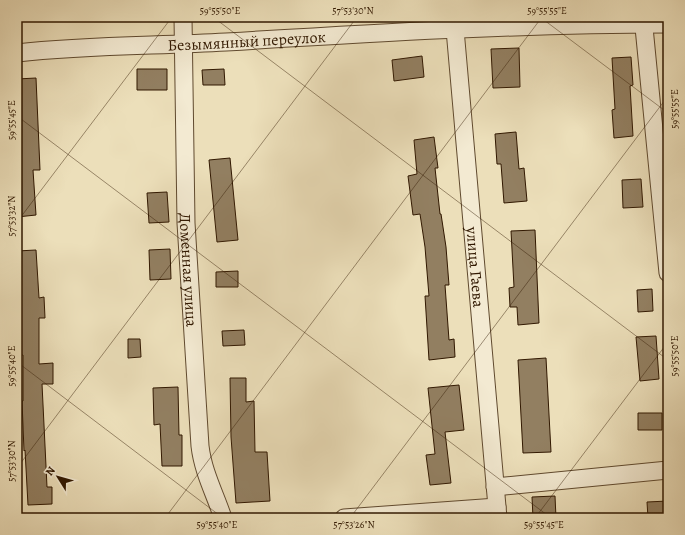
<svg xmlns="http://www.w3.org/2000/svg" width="685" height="535" viewBox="0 0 685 535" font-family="Alegreya,serif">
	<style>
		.building { fill: #927f61; stroke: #311801 }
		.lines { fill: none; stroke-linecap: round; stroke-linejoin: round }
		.minor-casing { stroke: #604a2f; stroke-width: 19 }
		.minor { stroke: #f3ead2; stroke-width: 17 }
		.ticks { fill: none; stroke: #311801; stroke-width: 1; stroke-opacity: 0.45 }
		.labels { text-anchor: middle; stroke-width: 3.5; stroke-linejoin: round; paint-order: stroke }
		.street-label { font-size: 16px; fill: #311801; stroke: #f3ead2 }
		.neatline { fill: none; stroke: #311801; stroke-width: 1.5 }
		.ticks-label { font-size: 10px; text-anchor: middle; fill: #311801 }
	</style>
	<rect width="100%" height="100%" fill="#ecdfba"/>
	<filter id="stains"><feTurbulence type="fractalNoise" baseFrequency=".005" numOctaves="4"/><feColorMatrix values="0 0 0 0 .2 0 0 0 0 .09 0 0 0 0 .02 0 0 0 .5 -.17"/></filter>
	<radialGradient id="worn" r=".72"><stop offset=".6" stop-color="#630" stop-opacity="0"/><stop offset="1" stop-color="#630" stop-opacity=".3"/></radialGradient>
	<!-- building -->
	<path class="building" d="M519,48L520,87L493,88L491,49Z
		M422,56L424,77L394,81L392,60Z
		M631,57L633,85L630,86L633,136L614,138L612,110L615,109L612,58Z
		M137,69H167V90H137Z
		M224,69L225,85H203L202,70Z
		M36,78L40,170H33L36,215L17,217V79Z
		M516,132L519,169L524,168L527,201L504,203L501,164H497L495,134Z
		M434,137L438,168H435L440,214H441L446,247L449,285H445L449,340L454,339L455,357L429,360L425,296H429L425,247L420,214L413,215L408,176L417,174L414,140Z
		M230,158L238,240L217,242L209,160Z
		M641,179L643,207L623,208L622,180Z
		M167,192L169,222L149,223L147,193Z
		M535,230L539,323L518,325L517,307H510L509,288L514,287L511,231Z
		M170,249L171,279L150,280L149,250Z
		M36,250L39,298L44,297L45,318H39V364L53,363V384H42L47,487H52V504L28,505L25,450L24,451L22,401H23V355H18L17,251Z
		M238,271V287H216V272Z
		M652,289L653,311L638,312L637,290Z
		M244,330L245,345L223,346L222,331Z
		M656,336L659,379L640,381L636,337Z
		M128,339H140L141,357L128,358Z
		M546,358L551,452L523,453L518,360Z
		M230,378H246V402L254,401L255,452H267L270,501L236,503L231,437Z
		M459,385L464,430L445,432L451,483L430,485L426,455L435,454L428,388Z
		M178,387L179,435H182V466H162L160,424L154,425L153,388Z
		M638,413H662V430H638Z
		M555,496L556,518H533L532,497Z
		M668,501V518H648L647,502Z"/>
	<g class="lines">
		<defs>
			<g id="minor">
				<path id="s1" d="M183,17L186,223L200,446C203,472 215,494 223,518"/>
				<path d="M643,17L668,273"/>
				<path id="s2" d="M454,18L498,518"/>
				<path id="s3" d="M17,53C86,45 157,46 226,42C373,33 521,24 668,24"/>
				<path d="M495,487L668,470"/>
				<path d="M344,518L497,507"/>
			</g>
		</defs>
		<!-- minor casing -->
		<use href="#minor" class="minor-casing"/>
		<!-- minor -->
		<use href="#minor" class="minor"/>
	</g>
	<!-- ticks -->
	<path class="ticks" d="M213,17L668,360M540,17L668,113M17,116L551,518M17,222L172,17M17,362L223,518M17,468L357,17M165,518L542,17M350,518L668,96M535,518L668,342"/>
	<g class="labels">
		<!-- street labels -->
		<g class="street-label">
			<text dy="6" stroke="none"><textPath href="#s3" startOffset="230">Безымянный переулок</textPath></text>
			<text dy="6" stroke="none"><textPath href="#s2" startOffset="250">улица Гаева</textPath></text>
			<text dy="6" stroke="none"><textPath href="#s1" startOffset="253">Доменная улица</textPath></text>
		</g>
	</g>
	<!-- margin -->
	<rect width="685" height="535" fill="none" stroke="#ecdfba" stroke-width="44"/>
	<!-- north arrow -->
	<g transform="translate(58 477) rotate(307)" stroke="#f3ead2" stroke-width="3" paint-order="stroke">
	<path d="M0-3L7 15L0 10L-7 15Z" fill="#311801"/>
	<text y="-6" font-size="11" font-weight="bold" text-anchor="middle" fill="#311801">N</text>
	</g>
	<rect x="22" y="22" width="641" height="491" class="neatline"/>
	<g class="ticks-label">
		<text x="220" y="14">59°55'50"E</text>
		<text x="353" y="14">57°53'30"N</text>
		<text x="547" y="14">59°55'55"E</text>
		<text transform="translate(674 109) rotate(-90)" y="4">59°55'55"E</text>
		<text transform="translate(11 120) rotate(-90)" y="4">59°55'45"E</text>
		<text transform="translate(11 216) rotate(-90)" y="4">57°53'32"N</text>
		<text transform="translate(674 356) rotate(-90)" y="4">59°55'50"E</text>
		<text transform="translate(11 366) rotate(-90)" y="4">59°55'40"E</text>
		<text transform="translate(11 461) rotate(-90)" y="4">57°53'30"N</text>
		<text x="217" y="528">59°55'40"E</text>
		<text x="354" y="528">57°53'26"N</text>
		<text x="544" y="528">59°55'45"E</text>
	</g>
	<rect width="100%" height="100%" filter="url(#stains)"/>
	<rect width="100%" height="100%" fill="url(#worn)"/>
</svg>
